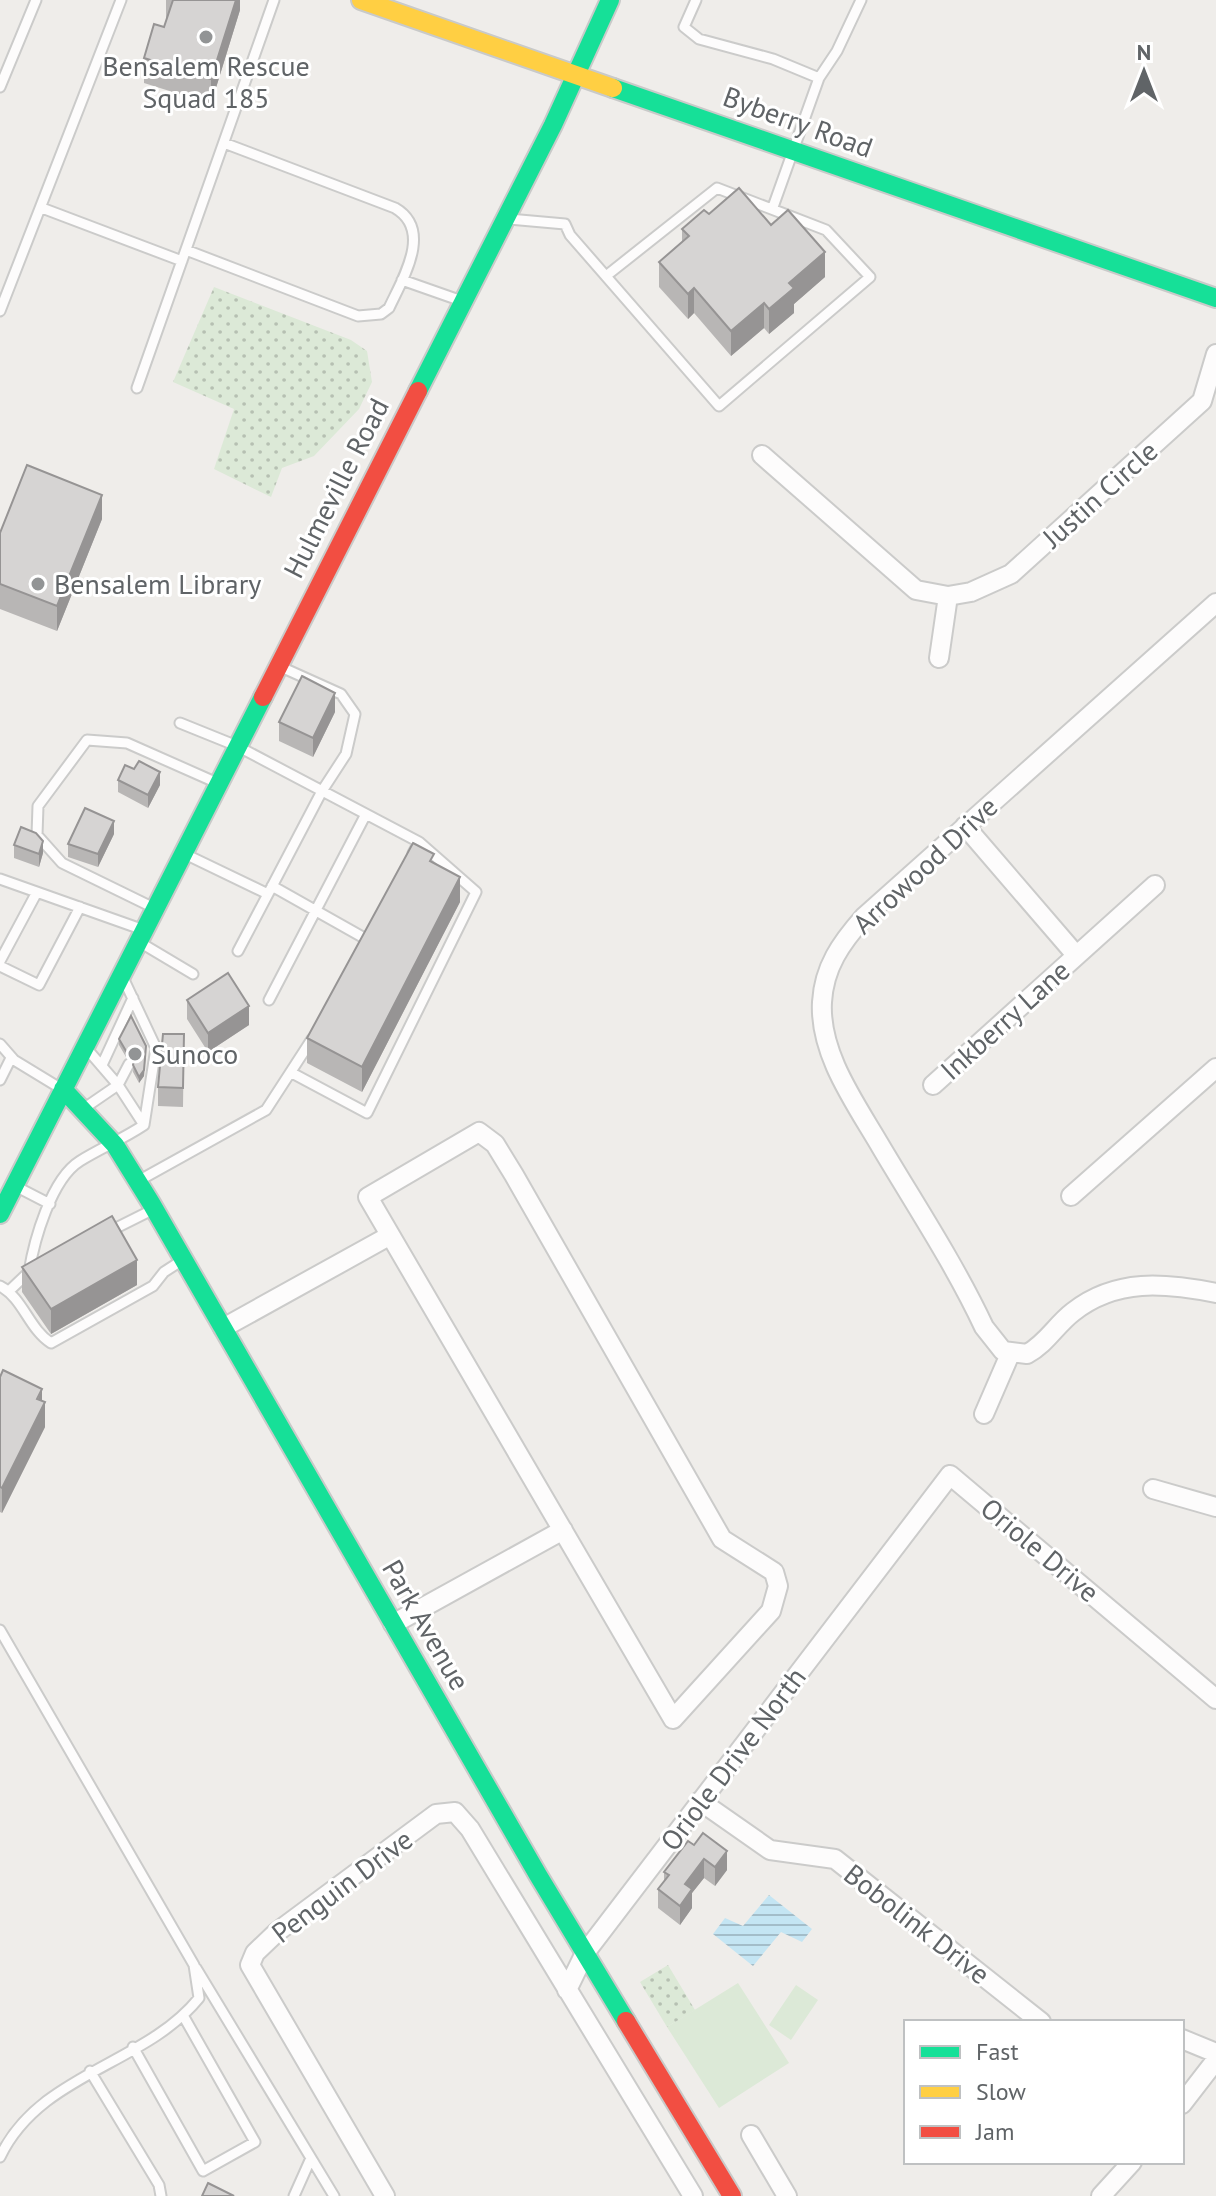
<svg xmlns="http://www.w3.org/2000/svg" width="1216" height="2196" viewBox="0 0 1216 2196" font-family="'PT Sans',sans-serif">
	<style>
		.grass { fill: #dce9d7 }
		.park { fill: url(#park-dots) }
		.water { fill: url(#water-rules) }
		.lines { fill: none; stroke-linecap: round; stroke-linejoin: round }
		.lane-casing { stroke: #cbcbca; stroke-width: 13 }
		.street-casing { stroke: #cbcbca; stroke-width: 22 }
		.fast-casing { stroke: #c9cac9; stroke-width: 22 }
		.slow-casing { stroke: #c9cac9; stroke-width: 22 }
		.jam-casing { stroke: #c9cac9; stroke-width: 22 }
		.lane { stroke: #fdfcfc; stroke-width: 9 }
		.street { stroke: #fdfcfc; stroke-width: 18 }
		.fast { stroke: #16e098; stroke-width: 18 }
		.slow { stroke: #ffcf43; stroke-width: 18 }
		.jam { stroke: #f24e42; stroke-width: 18 }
		.wall { fill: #b8b6b5 }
		.shaded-wall { fill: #969494 }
		.building { fill: #d6d4d3; stroke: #969494; stroke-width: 2 }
		.poi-dot { fill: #929495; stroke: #fff; stroke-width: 3 }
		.labels { text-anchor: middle; stroke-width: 6; stroke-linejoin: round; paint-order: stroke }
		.poi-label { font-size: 28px; fill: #606467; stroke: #fff; text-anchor: start }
		.street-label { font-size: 28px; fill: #606467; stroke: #fff }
	</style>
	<defs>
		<pattern id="park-dots" width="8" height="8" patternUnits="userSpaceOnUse" patternTransform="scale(2)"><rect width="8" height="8" fill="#dce9d7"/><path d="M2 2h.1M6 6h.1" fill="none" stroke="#b6c0b2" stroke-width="1.8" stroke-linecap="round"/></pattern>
		<pattern id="water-rules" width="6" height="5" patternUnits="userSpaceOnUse" patternTransform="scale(2)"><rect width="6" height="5" fill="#c4e5f3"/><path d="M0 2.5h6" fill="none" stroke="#a3bdc9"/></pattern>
	</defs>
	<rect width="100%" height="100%" fill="#efedea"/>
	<!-- grass -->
	<path class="grass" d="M738,1983L789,2063L719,2108L667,2027Z
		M796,1985L818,2000L791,2040L769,2025Z"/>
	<!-- park -->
	<path class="park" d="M214,287L351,340L367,351L372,382L359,409L314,456L282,468L271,497L214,469L234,409L173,382Z
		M668,1965L695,2010L667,2027L640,1982Z"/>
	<!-- water -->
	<path class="water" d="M769,1895L812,1929L802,1942L781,1932L753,1966L713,1934L725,1918L743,1926Z"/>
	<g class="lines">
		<defs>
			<path id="lane" d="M696,0L684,27L699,39L773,59L819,78L773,207
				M819,78L837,51L861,0
				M0,87L36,0
				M42,208L182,261
				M509,219L565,224L570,235L719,406L870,277L826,230L717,188L606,276
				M186,250L358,316L381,314L389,308C403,278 433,230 395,208L224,143
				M402,280L459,300
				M0,311L121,0
				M137,388L274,0
				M180,723L237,746L419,842L413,853
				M187,855L268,894L322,791L346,754L355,714L341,694L281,667
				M0,879L141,929
				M272,886L366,939
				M152,907L62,863L37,835L38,806L87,740L127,743L215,782
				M141,943L193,974
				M238,951L268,894
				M0,961L37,892
				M0,966L39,985L80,907
				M269,1000L366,814
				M0,1044L14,1060L60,1088
				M87,1049L118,1085L129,1064
				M102,1065L133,998
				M292,1073L367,1113L476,892L419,842
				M0,1080L11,1058
				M83,1109L118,1085L144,1125
				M140,1180L266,1110L312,1039
				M17,1187L50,1204
				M108,1232L152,1210
				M29,1272C34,1241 51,1179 80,1161C101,1148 123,1139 144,1125L156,1048L125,982
				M0,1286C23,1298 29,1329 51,1343L153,1286L164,1272L181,1261
				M9,1291L30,1271
				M0,1630L194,1965L199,1998C145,2065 40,2073 0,2157
				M196,1968L334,2196
				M133,2047L203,2171L255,2142L184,2017
				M90,2071L159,2185L161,2196
				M294,2196L311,2158"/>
			<path id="street" d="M762,455L916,590L948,596L971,592L1011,574L1202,401L1216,354
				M1216,603L864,917C841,943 824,967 822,1002C819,1054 856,1104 881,1147C916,1206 955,1265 984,1327L1003,1351L1027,1354C1046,1344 1056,1325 1073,1312C1116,1278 1165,1283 1216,1293
				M939,658L948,596
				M965,826L1076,955
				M933,1085L1155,885
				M479,1132L495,1144L514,1175L722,1539L774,1572L778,1586L771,1611L673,1719L368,1197Z
				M1071,1196L1216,1068
				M223,1328L389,1236
				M984,1414L1010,1354
				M1153,1489L1216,1507
				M393,1624L563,1530
				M700,1801L770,1850L835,1859L1041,2022
				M567,1990L585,1953L950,1475L1216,1699
				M1182,2039L1216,2053
				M1182,2104L1216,2060
				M751,2135L787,2196
				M385,2196L250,1965L255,1953L277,1932L436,1814L455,1812L470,1829L693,2196
				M1101,2196L1132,2162"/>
			<path id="fast" d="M613,88L1216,298
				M418,391L553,125L610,0
				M63,1089L115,1145L151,1203L538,1875L626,2021
				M0,1214L263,697"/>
			<path id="slow" d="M361,0L613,88"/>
			<path id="jam" d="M263,697L418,391
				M626,2021L732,2196"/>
		</defs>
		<!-- lane casing -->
		<use href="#lane" class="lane-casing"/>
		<!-- street casing -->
		<use href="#street" class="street-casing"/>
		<!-- fast casing -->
		<use href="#fast" class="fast-casing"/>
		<!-- slow casing -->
		<use href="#slow" class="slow-casing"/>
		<!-- jam casing -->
		<use href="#jam" class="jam-casing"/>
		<!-- lane -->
		<use href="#lane" class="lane"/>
		<!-- street -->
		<use href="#street" class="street"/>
		<!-- fast -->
		<use href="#fast" class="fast"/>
		<!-- slow -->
		<use href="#slow" class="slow"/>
		<!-- jam -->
		<use href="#jam" class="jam"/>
	</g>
	<!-- wall -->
	<path class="wall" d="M166,0H240V10L211,104L144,83V58L164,27L166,21Z
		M709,214L771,225L825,277L794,304V313L769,334L764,328L731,356L694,313L688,319L659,287V262L682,242V229Z
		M102,519L57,631L0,609V533Z
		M335,712L313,757L279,741V722Z
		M134,769L160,785L148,808L118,792V780Z
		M114,834L98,867L68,857V844Z
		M14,845L43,853L39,867L14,858Z
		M434,863L460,902L362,1092L307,1063V1038Z
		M187,1000L249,1025L208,1052L187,1019Z
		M184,1034L183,1107L158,1106V1087Z
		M119,1039L146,1052L144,1076L139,1083L133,1072L134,1060L126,1057L119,1045Z
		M22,1267L137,1285L51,1334L22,1292Z
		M0,1377L42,1401L45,1427L2,1513L0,1512Z
		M688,1841L727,1870L715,1886L704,1878L692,1893V1908L680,1925L658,1908V1889L664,1881V1872Z"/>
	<!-- shaded-wall -->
	<path class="shaded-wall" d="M236,0H240V10L211,104V79Z
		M825,252V277L794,304V313L769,334V309L789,283Z
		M694,288V313L688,319V294Z
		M764,303V328L731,356V331Z
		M102,495V519L57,631V606Z
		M335,693V712L313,757V738Z
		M160,772V785L148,808V795Z
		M114,821V834L98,867V854Z
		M43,841V853L39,867V854Z
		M460,877V902L362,1092V1067Z
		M249,1006V1025L208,1052V1033Z
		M146,1046L144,1076L139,1083V1077Z
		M137,1260V1285L51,1334V1309Z
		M42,1389V1407L45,1402V1427L2,1513V1488Z
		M727,1851V1870L715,1886V1867Z
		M704,1859V1878L692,1893V1908L680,1925V1906L685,1884Z"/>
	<!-- building -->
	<path class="building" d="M173,0H236L211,79L144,58L154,24L164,27Z
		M739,188L771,225L788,210L825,252L789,283L794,288L769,309L764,303L731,331L694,288L688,294L659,262L689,236L682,229L704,210L709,214Z
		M27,465L102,495L57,606L0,584V533Z
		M302,676L335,693L313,738L279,722Z
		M139,761L160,772L148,795L118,780L125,765L134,769Z
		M85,808L114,821L98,854L68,844Z
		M21,827L36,833L43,841L39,854L14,845Z
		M413,843L434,854L430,861L460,877L362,1067L307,1038Z
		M228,973L249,1006L208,1033L187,1000Z
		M131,1016L146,1046L144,1070L139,1077L133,1065L136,1054L126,1051L119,1039Z
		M163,1034H184L183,1088L158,1087Z
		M112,1216L137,1260L51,1309L22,1267Z
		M3,1370L42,1389L37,1399L45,1402L2,1488L0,1487V1377Z
		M703,1833L727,1851L715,1867L704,1859L685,1884L692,1889L680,1906L658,1889L669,1875L664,1872L688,1841L694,1845Z
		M208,2183L234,2196H202Z"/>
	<!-- markers -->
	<g class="poi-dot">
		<circle cx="206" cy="37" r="8"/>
		<circle cx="38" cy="584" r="8"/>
		<circle cx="135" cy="1054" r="8"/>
	</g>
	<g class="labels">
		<!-- poi labels -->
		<g class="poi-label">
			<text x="206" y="76" text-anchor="middle">Bensalem Rescue<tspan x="206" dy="32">Squad 185</tspan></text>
			<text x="54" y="594">Bensalem Library</text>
			<text x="151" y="1064">Sunoco</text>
		</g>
		<!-- street labels -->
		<g class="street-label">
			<text transform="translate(798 122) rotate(20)" y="10">Byberry Road</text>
			<text transform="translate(336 488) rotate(-63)" y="10">Hulmeville Road</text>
			<text transform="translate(1100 494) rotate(-42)" y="10">Justin Circle</text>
			<text transform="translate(925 865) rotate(-43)" y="10">Arrowood Drive</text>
			<text transform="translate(1005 1020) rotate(-42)" y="10">Inkberry Lane</text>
			<text transform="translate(1040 1550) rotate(40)" y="10">Oriole Drive</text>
			<text transform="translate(426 1625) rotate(60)" y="10">Park Avenue</text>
			<text transform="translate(733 1759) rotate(-53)" y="10">Oriole Drive North</text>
			<text transform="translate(342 1886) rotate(-37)" y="10">Penguin Drive</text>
			<text transform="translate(917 1924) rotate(38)" y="10">Bobolink Drive</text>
		</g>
	</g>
	<!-- legend -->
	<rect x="904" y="2020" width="280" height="144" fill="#ffffff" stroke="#bfc1c2" stroke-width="2"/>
	<rect x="920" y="2046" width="40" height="12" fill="#16e098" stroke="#bfc1c2" stroke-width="2"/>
	<text x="976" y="2060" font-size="24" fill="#606467">Fast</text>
	<rect x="920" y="2086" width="40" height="12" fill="#ffcf43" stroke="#bfc1c2" stroke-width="2"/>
	<text x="976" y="2100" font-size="24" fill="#606467">Slow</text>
	<rect x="920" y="2126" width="40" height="12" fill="#f24e42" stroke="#bfc1c2" stroke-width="2"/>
	<text x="976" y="2140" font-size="24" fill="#606467">Jam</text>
	<!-- north arrow -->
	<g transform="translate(1144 72)" stroke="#ffffff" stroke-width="6" paint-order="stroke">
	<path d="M0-6L14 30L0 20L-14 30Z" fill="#606467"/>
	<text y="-12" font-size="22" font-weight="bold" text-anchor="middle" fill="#606467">N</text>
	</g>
</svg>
